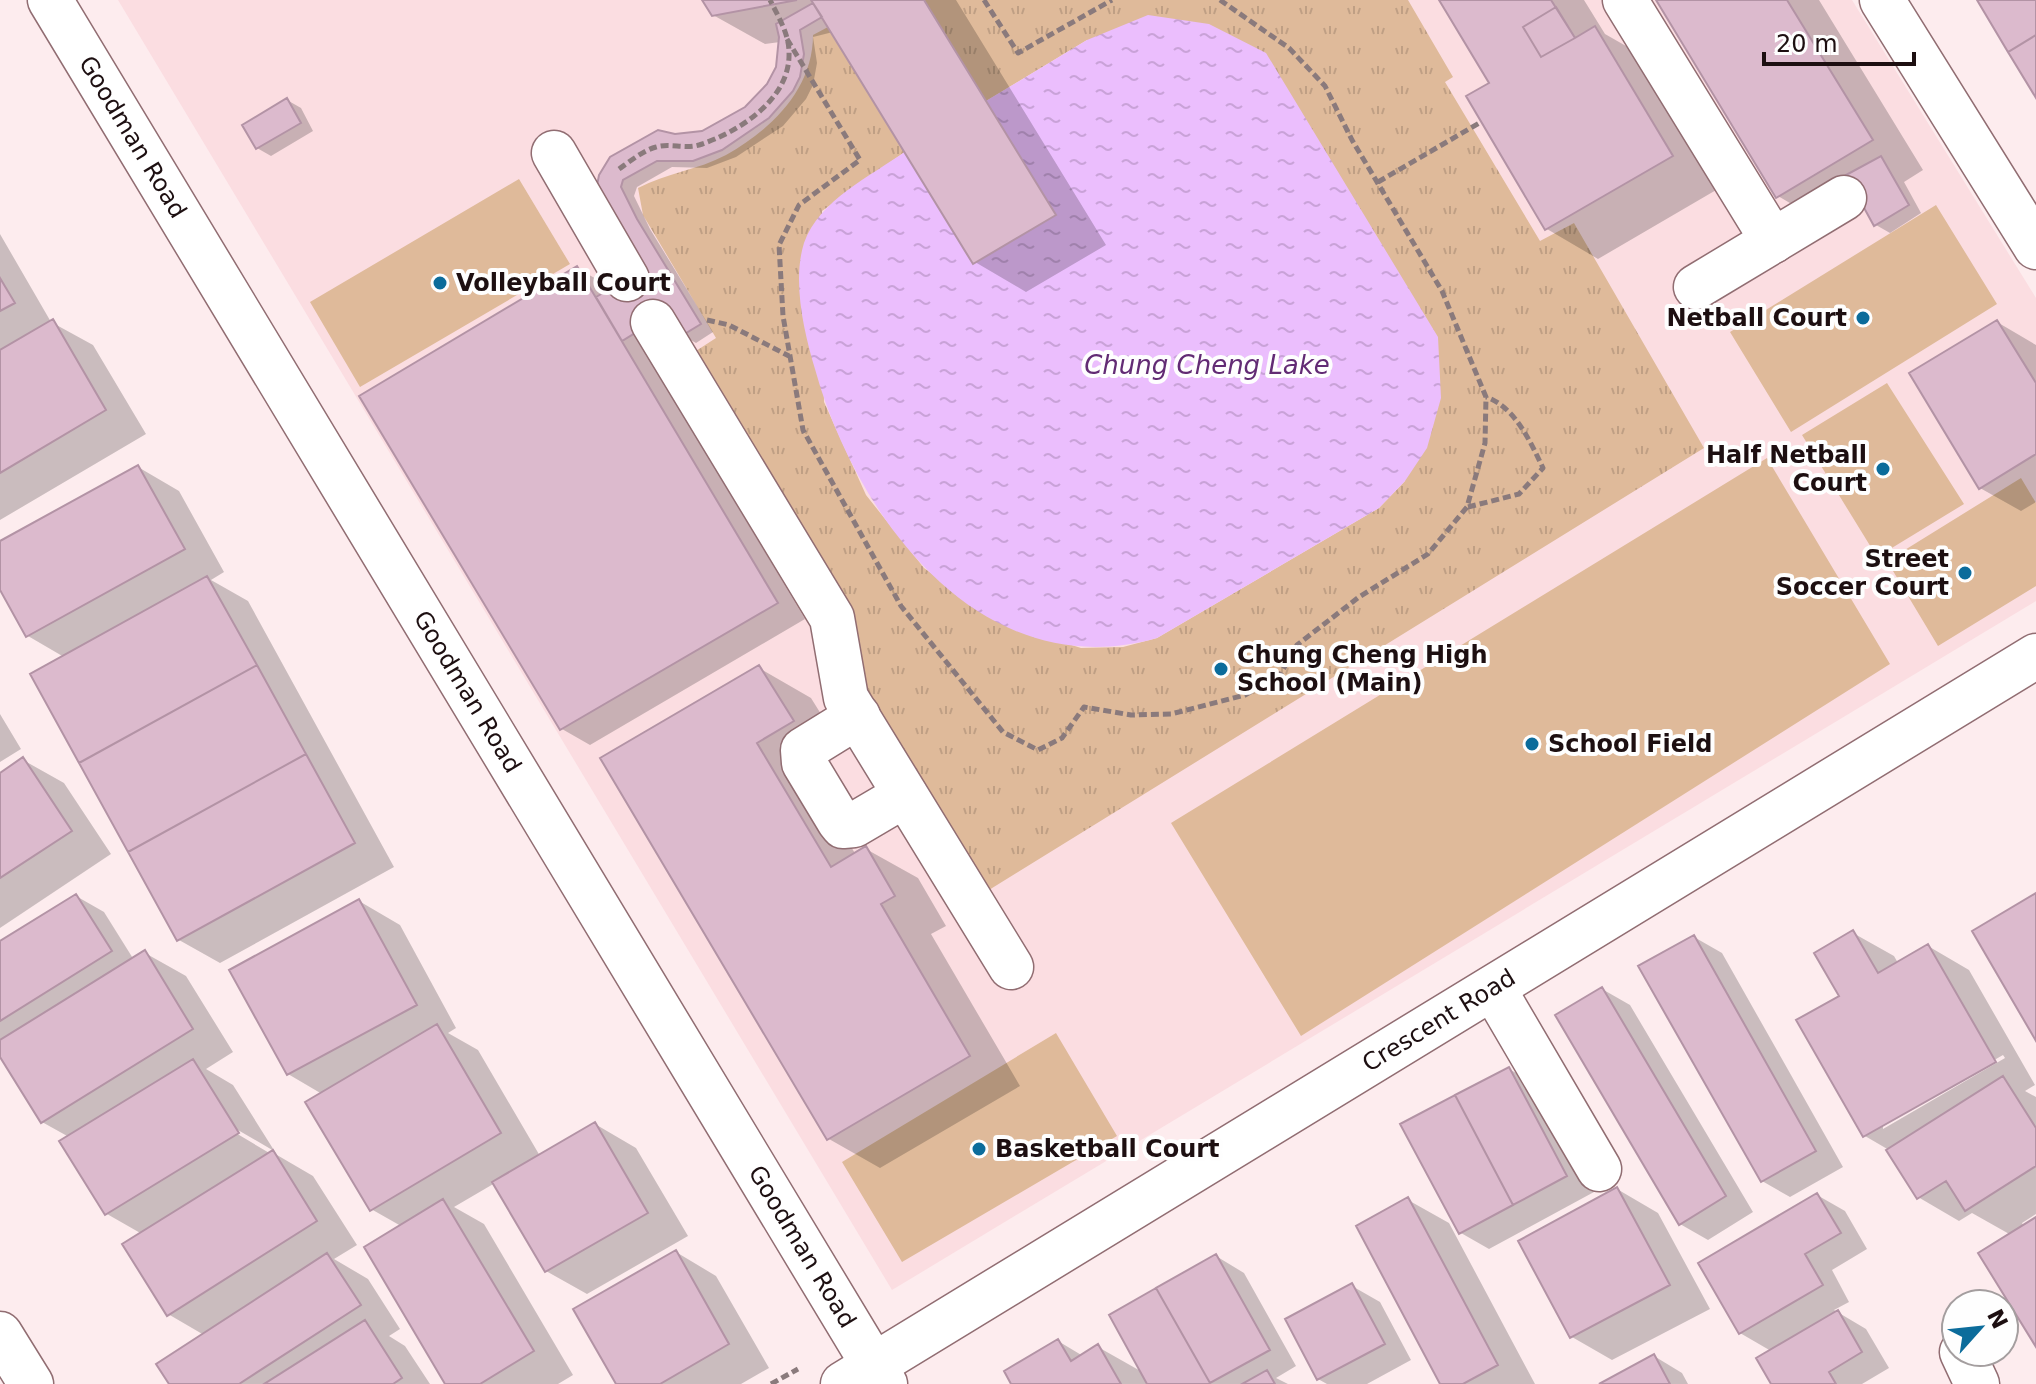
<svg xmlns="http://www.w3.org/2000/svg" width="2036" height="1384" viewBox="0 0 2036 1384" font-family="'DejaVu Sans',sans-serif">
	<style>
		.built { fill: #fbdde1 }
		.park { fill: url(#park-tufts) }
		.garden { fill: #dfba9a }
		.water { fill: url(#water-ripples) }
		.shadow { fill: #0003; fill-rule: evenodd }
		.building { fill: #dcbacd; stroke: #b393a5; stroke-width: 2 }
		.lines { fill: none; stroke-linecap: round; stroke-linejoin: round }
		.minor-casing { stroke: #916d72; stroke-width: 47 }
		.path { stroke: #8a7a7c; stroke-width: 5; stroke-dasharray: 8 4; stroke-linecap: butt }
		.minor { stroke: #fff; stroke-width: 44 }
		.poi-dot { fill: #0c6c9b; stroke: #fefefe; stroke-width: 3 }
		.labels { text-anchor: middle; stroke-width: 8; stroke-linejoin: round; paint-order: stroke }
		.street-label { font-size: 24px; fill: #1d0f11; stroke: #fefefe }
		.poi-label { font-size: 24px; font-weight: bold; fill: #1d0f11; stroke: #fefefe; text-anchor: start }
		.water-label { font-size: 26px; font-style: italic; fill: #622b74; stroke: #fefefe }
	</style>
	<defs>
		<pattern id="park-tufts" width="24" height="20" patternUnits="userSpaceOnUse" patternTransform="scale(2)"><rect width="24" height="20" fill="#dfba9a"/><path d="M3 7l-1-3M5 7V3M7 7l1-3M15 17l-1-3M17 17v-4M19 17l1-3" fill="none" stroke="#bf9f84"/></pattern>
		<pattern id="water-ripples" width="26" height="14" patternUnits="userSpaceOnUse" patternTransform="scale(2)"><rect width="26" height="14" fill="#ebbefd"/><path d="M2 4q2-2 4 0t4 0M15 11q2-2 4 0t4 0" fill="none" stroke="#c9a2d8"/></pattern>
	</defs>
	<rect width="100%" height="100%" fill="#fdecee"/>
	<!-- built -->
	<path class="built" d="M118,0H1852L2036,298V601L892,1290Z"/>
	<!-- park -->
	<path class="park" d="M924,0H1408L1453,77L1445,82L1540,241L1574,223L1704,448L976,898L685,358L716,338L643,215L638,188C666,173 698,170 726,155C771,130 813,89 813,35L828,27L906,151L822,211L824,402L866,495L924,568L996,621L1081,648L1123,647L1157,638L1379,508L1405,481L1087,40L986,101Z"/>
	<!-- garden -->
	<path class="garden" d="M519,179L570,264L360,387L310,302Z
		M1936,205L1997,304L1791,432L1730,332Z
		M1887,383L1964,504L1877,557L1802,435Z
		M1767,458L1890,664L1301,1036L1171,823Z
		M2021,478L2036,503V586L1938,646L1887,561Z
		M1056,1033L1117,1136L902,1262L842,1162Z"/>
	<!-- water -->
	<path class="water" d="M1148,15L1209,24L1266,53L1438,337L1441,398L1427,448L1405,481L1379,508L1157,638C982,688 856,518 815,369C804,332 792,281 804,243C819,200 871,176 906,151L973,263L1056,215L986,101L1087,40Z"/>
	<!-- shadow -->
	<path class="shadow" d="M704,0H956L1106,245L1026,292L975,262L833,32L813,37L817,63L813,85L806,99L783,126L736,157L707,168L672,167L637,187L634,196L650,229L713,332L696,343L682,335L641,345L805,619L590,745L562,729L577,268L605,284L598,191L675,136L703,133L734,118L758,98L778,68L780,42L765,44L713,15Z
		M1441,0H1584L1605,34L1647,58L1723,186L1598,259L1547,229L1492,84Z
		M1659,0H1819L1923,170L1904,182L1921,213L1890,233L1876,225L1865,205L1829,226L1778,196Z
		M287,100L301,108L313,131L271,156L257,148Z
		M0,234L51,322L93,345L146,434L0,520Z
		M1997,322L2036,345V502L2021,511L1980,488Z
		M138,467L179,491L224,572L211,580L248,601L394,867L220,963L179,940L64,657L28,636L0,586V544Z
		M759,668L811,698L844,751L807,773L856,855L866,849L918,878L946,926L931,934L1020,1086L880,1168L829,1139L603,758Z
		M0,714L21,749L0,762Z
		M23,760L64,783L111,854L0,928V775Z
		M76,896L104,912L134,960L145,953L186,976L233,1052L206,1069L233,1085L277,1155L313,1176L357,1245L334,1259L368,1279L400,1329L389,1336L405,1346L430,1384H171L204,1335L168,1314L142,1234L107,1214L62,1142L69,1137L42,1122L0,1053V944ZM231,1126L274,1151L271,1154L229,1129Z
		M359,901L400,925L456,1028L448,1033L478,1050L540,1156L595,1124L636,1148L688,1236L587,1294L546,1271L495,1183L454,1207L484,1224L573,1375L558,1384H448L401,1226L371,1209L322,1094L288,1074Z
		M1853,933L1894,956L1898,963L1928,946L1969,970L2035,1085L2025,1091L2036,1097V1214L2022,1223L2024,1227L2036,1219V1343L2011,1235L1972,1213L1959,1221L1918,1197L1889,1150L1865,1136L1799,1021L1841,997ZM2003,1055L2005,1058L1883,1129V1124Z
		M1694,937L1722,953L1843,1167L1790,1197L1762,1181Z
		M1602,989L1630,1005L1753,1212L1708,1240L1680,1224Z
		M1509,1069L1537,1085L1594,1192L1489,1249L1461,1233Z
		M1617,1189L1658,1213L1710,1309L1612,1360L1572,1337Z
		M1817,1195L1845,1211L1867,1249L1832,1270L1849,1302L1834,1310L1866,1329L1889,1368L1862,1384H1773L1771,1351L1740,1333Z
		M1408,1200L1449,1223L1535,1384H1442Z
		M676,1252L716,1276L769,1368L741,1384H618Z
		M1216,1256L1244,1273L1296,1366L1276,1378L1288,1384H1014L1058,1341L1083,1356L1098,1347L1144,1373Z
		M1352,1286L1380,1302L1411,1360L1367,1384H1327L1318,1379Z
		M1654,1356L1682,1373L1688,1384H1603Z"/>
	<!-- building -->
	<path class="building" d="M702,0H797L712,16Z
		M811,0H924L1056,215L973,264Z
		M1439,0H1551L1575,38L1595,26L1673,156L1545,230L1466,96L1489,83Z
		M1656,0H1787L1873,140L1776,198Z
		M1977,0H2036V35L2008,52Z
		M813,3L822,17L800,30L804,54L800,77L793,91L769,118L722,150L693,161H657L623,180L621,187L637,219L701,324L681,336L653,322L622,341L596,297L627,279L596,191L599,175L610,157L658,130L675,134L702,131L745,107L767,84L776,67L779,37L776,24Z
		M1556,7L1575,38L1541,57L1523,27Z
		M2036,35V98L2008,52Z
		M287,98L301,123L256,149L242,125Z
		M1881,156L1909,205L1874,226L1846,175Z
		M577,266L778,603L560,730L359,396Z
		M0,278L15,303L0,311Z
		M53,319L106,410L0,473V350Z
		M1997,320L2036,383V454L1979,489L1909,373Z
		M138,465L185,549L26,637L0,590V541Z
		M207,576L257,665L79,763L30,674Z
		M257,665L306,754L128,852L79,763Z
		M759,665L794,721L757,743L831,867L866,846L895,896L881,904L970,1056L827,1140L600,758Z
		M306,754L355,843L177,941L128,852Z
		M23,757L72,831L0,878V773Z
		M2036,893V1041L1972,931Z
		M76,894L112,951L0,1021V941Z
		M359,899L417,1005L287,1075L229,970Z
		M1853,930L1878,973L1928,944L1996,1062L1863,1137L1796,1020L1839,996L1814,953Z
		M1694,935L1816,1151L1761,1182L1638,966Z
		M145,950L193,1029L41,1123L0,1057V1040Z
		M1602,987L1726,1196L1679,1225L1555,1015Z
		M437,1024L501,1133L370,1211L305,1102Z
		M193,1059L239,1133L105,1215L59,1141Z
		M1509,1067L1567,1176L1513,1205L1455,1095Z
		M2003,1076L2036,1128V1166L1965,1211L1946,1181L1917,1199L1886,1150Z
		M1455,1095L1513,1205L1459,1234L1400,1124Z
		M595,1122L648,1213L545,1272L492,1182Z
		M273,1150L317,1221L167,1316L122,1244Z
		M1617,1187L1670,1285L1570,1338L1518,1241Z
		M1817,1193L1841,1233L1805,1254L1823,1285L1739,1334L1698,1263Z
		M1408,1197L1498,1365L1463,1384H1440L1356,1226Z
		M443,1199L534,1351L480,1384H445L364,1247Z
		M2036,1217V1347L1978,1253Z
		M676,1250L729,1344L660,1384H616L573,1309Z
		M327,1253L361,1305L239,1384H169L156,1364Z
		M1216,1254L1270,1350L1210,1383L1156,1288Z
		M1352,1283L1385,1344L1317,1380L1285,1319Z
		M1156,1288L1210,1383L1209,1384H1147L1109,1315Z
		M1838,1310L1862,1352L1829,1372L1836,1384H1771L1756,1358Z
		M365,1320L402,1378L393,1384H264Z
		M1058,1339L1071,1361L1098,1344L1121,1384H1011L1004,1371Z
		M1654,1354L1670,1384H1599Z
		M1267,1370L1275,1384H1242Z"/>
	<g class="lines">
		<defs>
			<g id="minor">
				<path id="s1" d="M50,0L885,1384"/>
				<path d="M1625,0L1773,241"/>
				<path d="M1882,0L2036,247"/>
				<path d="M554,153L627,279"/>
				<path d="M1696,287L1844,198"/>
				<path d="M653,322L832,618L846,698L1011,967"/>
				<path d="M858,716L803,750L804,763L839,821L843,826L854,825L905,795"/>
				<path d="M1493,988L1599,1169"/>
				<path d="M0,1334L31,1384"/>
				<path d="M1962,1352L1977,1384"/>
				<path id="s2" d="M843,1384L2036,656"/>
			</g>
		</defs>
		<!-- minor casing -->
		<use href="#minor" class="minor-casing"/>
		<!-- path -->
		<path class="path" d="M984,0L1018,53L1112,0
			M787,39L860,160L799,205L779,245L783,316L803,430L901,606L1003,732L1038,750L1062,738L1084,707L1131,715L1171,714L1245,695L1280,675L1297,645L1359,597L1428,554L1467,507L1485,443L1486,397L1442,291L1352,140L1325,86L1289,48L1220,0
			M619,169C629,162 644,150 656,147C669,143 685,149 699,145C739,132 791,99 789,52C789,34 778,16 770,0
			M1378,182L1481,122
			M707,320L729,325L789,356
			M1468,507L1519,494L1543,468C1530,441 1515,407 1486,397
			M771,1384L798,1369"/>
		<!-- minor -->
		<use href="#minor" class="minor"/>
	</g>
	<!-- markers -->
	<g class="poi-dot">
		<circle cx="440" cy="283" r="8"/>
		<circle cx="1863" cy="318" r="8"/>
		<circle cx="1883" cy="469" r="8"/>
		<circle cx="1965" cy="573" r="8"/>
		<circle cx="1221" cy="669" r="8"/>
		<circle cx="1532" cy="744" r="8"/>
		<circle cx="979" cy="1149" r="8"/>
	</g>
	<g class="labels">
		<!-- street labels -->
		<g class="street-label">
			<text dy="8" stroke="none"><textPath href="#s1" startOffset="160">Goodman Road</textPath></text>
			<text dy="8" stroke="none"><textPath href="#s1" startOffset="808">Goodman Road</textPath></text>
			<text dy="8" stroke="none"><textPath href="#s2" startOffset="698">Crescent Road</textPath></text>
			<text dy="8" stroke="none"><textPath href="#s1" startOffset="1456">Goodman Road</textPath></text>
		</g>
		<!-- poi labels -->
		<g class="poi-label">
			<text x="456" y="291">Volleyball Court</text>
			<text x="1847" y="326" text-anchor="end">Netball Court</text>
			<text x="1867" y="463" text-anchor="end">Half Netball<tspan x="1867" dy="28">Court</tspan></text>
			<text x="1949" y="567" text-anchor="end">Street<tspan x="1949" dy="28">Soccer Court</tspan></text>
			<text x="1237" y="663">Chung Cheng High<tspan x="1237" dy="28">School (Main)</tspan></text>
			<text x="1548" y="752">School Field</text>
			<text x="995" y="1157">Basketball Court</text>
		</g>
		<!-- water labels -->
		<g class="water-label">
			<text x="1207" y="374">Chung Cheng Lake</text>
		</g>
	</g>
	<!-- north arrow -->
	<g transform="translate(1980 1328) rotate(63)"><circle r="38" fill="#fefefe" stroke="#a49e9f" stroke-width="2"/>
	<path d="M0-6L14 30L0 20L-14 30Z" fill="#0c6c9b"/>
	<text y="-12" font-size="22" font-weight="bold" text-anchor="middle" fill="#1d0f11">N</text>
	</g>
	<!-- scale -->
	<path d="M1764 52v12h150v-12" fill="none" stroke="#1d0f11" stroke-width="4"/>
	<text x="1776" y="52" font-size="24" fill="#1d0f11" stroke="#fefefe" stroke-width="6" paint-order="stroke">20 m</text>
</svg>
